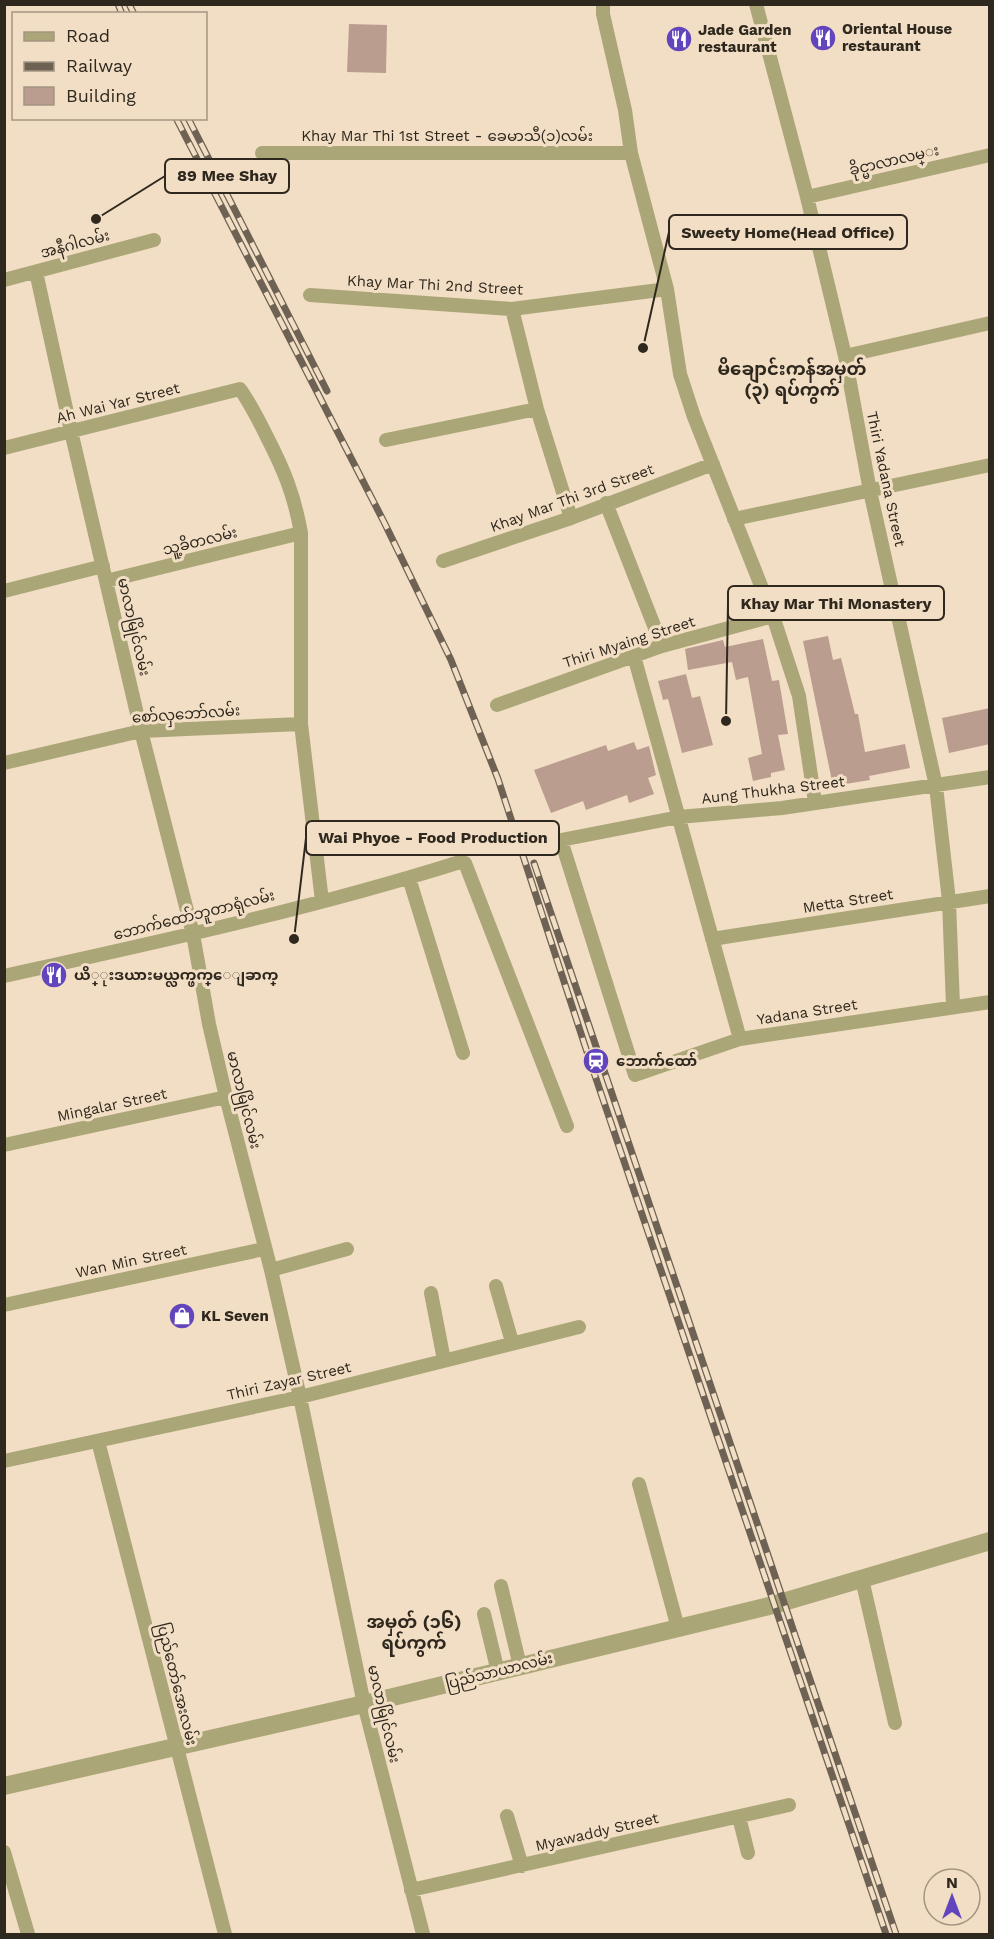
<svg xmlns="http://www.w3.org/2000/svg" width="994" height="1939" viewBox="0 0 994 1939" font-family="'Work Sans','Noto Sans Myanmar',sans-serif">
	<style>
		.building { fill: #bb9d8f }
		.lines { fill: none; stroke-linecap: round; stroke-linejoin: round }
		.minor { stroke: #aba678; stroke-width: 14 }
		.tertiary { stroke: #aba678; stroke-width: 18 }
		.rail-casing { stroke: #6d6253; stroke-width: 7 }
		.rail { stroke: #f2dec4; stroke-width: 4.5; stroke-dasharray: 14; stroke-linecap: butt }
		.labels { text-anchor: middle; stroke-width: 6; stroke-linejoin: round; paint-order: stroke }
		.poi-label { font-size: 15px; font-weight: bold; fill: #2f281e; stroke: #f2dec4; text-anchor: start }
		.street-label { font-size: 15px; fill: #2f281e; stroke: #f2dec4 }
		.quarter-label { font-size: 18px; font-weight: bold; fill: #2f281e; stroke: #f2dec4 }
		.leader { fill: none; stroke: #2f281e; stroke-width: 2 }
		.callout-dot { fill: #2f281e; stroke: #f2dec4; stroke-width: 2 }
		.callout { fill: #f2dec4; stroke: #2f281e; stroke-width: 2 }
		.callout-label { font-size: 16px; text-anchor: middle; font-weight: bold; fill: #2f281e }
	</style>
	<rect width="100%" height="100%" fill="#f2dec4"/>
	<!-- building -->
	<path class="building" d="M349,24L387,25L386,73L347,72Z
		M828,636L833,660L841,658L855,714H858L865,752L905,744L910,768L869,776L870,780L833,786L803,641Z
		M763,639L772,681L779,680L788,734L778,735L785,770L771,773V777L753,781L748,758L762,754L748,677L736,680L732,662L688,670L685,649L723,640L725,647Z
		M686,674L692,698L700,696L713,745L682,753L668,699L663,700L658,681Z
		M990,708V744L949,753L942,718Z
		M634,742L637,750L649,746L656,775L648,778L654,794L629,803L627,795L586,810L583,801L551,813L534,770L606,745L608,751Z"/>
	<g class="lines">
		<!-- minor -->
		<path class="minor" d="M603,4V14L625,110L631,153L667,289L680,374L694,417L773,616L799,696L815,802
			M756,4L807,197L845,356L870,491L936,786L949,901L953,1006
			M262,153H631
			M807,197L990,155
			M36,272L71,431L141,731L193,934L209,1024L226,1097L271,1270L300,1397L364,1704L423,1934
			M4,280L154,240
			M310,295L512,309L667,289
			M512,309L537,409L571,518
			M845,356L990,323
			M386,440L537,409
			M4,448L240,389C250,403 258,419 266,435C284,470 294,494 301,533V724L322,901
			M606,503L662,646
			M734,519L990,465
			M443,561L571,518L713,464
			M106,581L301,533
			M4,591L103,566
			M634,656L740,1039
			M497,705L662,646L773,616
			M4,763L141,731L301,724
			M990,777L782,808L679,817L561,840L635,1075L740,1039L990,1002
			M409,878L463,1053
			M712,939L990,896
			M4,976C157,942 311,909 460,862L465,863L567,1126
			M4,1145L226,1097
			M271,1270L347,1249
			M496,1286L512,1342
			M431,1293L444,1360
			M4,1305L264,1249
			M98,1441L225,1934
			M4,1461L300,1397L579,1327
			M639,1484L678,1628
			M862,1579L895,1723
			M501,1586L520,1666
			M484,1614L498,1672
			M507,1816L522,1866
			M739,1817L748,1853
			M4,1852L28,1934
			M411,1890L789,1805"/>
		<!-- tertiary -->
		<path class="tertiary" d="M4,1786L364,1704L773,1605L990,1541"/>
		<defs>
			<path id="rail" d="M118,4L122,14
				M129,4L134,14
				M176,118L384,522L451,660L498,779L588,1055L886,1934
				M188,118L327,391
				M534,863L896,1934"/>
		</defs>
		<!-- rail casing -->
		<use href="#rail" class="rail-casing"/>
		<!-- rail -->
		<use href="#rail" class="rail"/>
	</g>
	<!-- icons -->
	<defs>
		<symbol id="restaurant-disc" viewBox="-11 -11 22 22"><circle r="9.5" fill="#6244bd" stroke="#f2dec4"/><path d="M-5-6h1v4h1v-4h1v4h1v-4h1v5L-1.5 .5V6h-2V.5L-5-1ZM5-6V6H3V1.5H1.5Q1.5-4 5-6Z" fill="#fff"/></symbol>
		<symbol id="station-disc" viewBox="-11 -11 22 22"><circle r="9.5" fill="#6244bd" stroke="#f2dec4"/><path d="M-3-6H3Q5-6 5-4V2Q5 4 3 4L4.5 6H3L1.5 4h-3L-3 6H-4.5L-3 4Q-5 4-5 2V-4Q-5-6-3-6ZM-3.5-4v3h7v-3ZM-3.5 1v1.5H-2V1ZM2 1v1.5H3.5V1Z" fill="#fff"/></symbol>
		<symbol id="shop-disc" viewBox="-11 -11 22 22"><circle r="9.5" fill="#6244bd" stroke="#f2dec4"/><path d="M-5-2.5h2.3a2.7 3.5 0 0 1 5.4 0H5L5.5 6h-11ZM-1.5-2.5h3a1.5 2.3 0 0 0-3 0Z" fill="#fff"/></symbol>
	</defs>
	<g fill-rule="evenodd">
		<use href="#restaurant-disc" x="808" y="23" width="30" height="30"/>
		<use href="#restaurant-disc" x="664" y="24" width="30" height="30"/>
		<use href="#restaurant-disc" x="39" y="960" width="30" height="30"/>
		<use href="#station-disc" x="581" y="1046" width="30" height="30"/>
		<use href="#shop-disc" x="167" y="1301" width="30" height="30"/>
	</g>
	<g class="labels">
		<!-- poi labels -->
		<g class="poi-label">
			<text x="842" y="34">Oriental House<tspan x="842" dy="17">restaurant</tspan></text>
			<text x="698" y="35">Jade Garden<tspan x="698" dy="17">restaurant</tspan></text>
			<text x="74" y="980">ယိ္ုးဒယားမယ္လက္ဖက္ေျခာက္</text>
			<text x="616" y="1066">ဘောက်ထော်</text>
			<text x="201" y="1321">KL Seven</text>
		</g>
		<!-- street labels -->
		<g class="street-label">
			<text x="447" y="141">Khay Mar Thi 1st Street - ခေမာသီ(၁)လမ်း</text>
			<text transform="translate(894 160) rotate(-13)" y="5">ခိုင္မာလာလမ္း</text>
			<text transform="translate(75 244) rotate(-15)" y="5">အနီဂါလမ်း</text>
			<text transform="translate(435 285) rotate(3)" y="5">Khay Mar Thi 2nd Street</text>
			<text transform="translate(118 403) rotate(-14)" y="5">Ah Wai Yar Street</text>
			<text transform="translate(886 479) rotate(78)" y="5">Thiri Yadana Street</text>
			<text transform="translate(572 498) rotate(-20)" y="5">Khay Mar Thi 3rd Street</text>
			<text transform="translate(200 541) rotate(-14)" y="5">သူ့ခိတလမ်း</text>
			<text transform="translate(134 627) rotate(77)" y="5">မာလာမြိုင်လမ်း</text>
			<text transform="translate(629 642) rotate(-18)" y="5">Thiri Myaing Street</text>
			<text transform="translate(186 714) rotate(-4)" y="5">စော်လှဘော်လမ်း</text>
			<text transform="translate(773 790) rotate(-7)" y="5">Aung Thukha Street</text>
			<text transform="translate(848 901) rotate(-9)" y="5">Metta Street</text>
			<text transform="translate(194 915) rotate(-14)" y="5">ဘောက်ထော်ဘူတာရုံလမ်း</text>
			<text transform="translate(807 1012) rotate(-9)" y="5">Yadana Street</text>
			<text transform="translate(244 1100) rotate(76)" y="5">မာလာမြိုင်လမ်း</text>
			<text transform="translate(112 1105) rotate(-12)" y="5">Mingalar Street</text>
			<text transform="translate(131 1261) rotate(-12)" y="5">Wan Min Street</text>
			<text transform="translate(289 1381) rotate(-13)" y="5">Thiri Zayar Street</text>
			<text transform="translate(499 1671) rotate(-14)" y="5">ပြည်သာယာလမ်း</text>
			<text transform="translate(177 1684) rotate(76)" y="5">ပြည်တော်အေးလမ်း</text>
			<text transform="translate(384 1714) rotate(77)" y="5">မာလာမြိုင်လမ်း</text>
			<text transform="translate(597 1832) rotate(-13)" y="5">Myawaddy Street</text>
		</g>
		<!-- quarter labels -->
		<g class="quarter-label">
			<text x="792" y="375">မိချောင်းကန်အမှတ်<tspan x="792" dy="21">(၃) ရပ်ကွက်</tspan></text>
			<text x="414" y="1628">အမှတ် (၁၆)<tspan x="414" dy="21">ရပ်ကွက်</tspan></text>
		</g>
	</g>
	<!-- callouts -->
	<path class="leader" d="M96 219L165 176M643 348L669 232M726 721L728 603M294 939L306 838"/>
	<g class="callout-dot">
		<circle cx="96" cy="219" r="6"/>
		<circle cx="643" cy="348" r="6"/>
		<circle cx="726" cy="721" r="6"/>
		<circle cx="294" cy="939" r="6"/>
	</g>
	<g class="callout">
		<rect x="165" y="159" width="124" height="34" rx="6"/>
		<rect x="669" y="215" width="238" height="34" rx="6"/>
		<rect x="728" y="586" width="216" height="34" rx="6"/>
		<rect x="306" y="821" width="253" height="34" rx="6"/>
	</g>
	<g class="callout-label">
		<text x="227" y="181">89 Mee Shay</text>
		<text x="788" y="238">Sweety Home(Head Office)</text>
		<text x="836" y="609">Khay Mar Thi Monastery</text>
		<text x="433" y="843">Wai Phyoe - Food Production</text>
	</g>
	<!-- border -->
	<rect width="994" height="1939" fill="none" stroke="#2f281e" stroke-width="12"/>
	<!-- legend -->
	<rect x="12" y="12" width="195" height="108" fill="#f2dec4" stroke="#a49582" stroke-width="1.5"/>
	<rect x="24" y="32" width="30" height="9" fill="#aba678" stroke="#a49582" stroke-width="1.5"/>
	<text x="66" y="42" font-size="18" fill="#2f281e">Road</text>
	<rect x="24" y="62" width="30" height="9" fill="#6d6253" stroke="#a49582" stroke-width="1.5"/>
	<text x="66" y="72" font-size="18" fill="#2f281e">Railway</text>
	<rect x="24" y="87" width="30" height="18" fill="#bb9d8f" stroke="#a49582" stroke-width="1.5"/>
	<text x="66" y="102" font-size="18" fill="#2f281e">Building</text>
	<!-- north arrow -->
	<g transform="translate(952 1897)"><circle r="28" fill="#f2dec4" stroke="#a49582" stroke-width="1.5"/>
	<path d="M0-4.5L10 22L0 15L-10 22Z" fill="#6244bd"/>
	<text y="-9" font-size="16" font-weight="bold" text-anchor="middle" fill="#2f281e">N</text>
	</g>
</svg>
